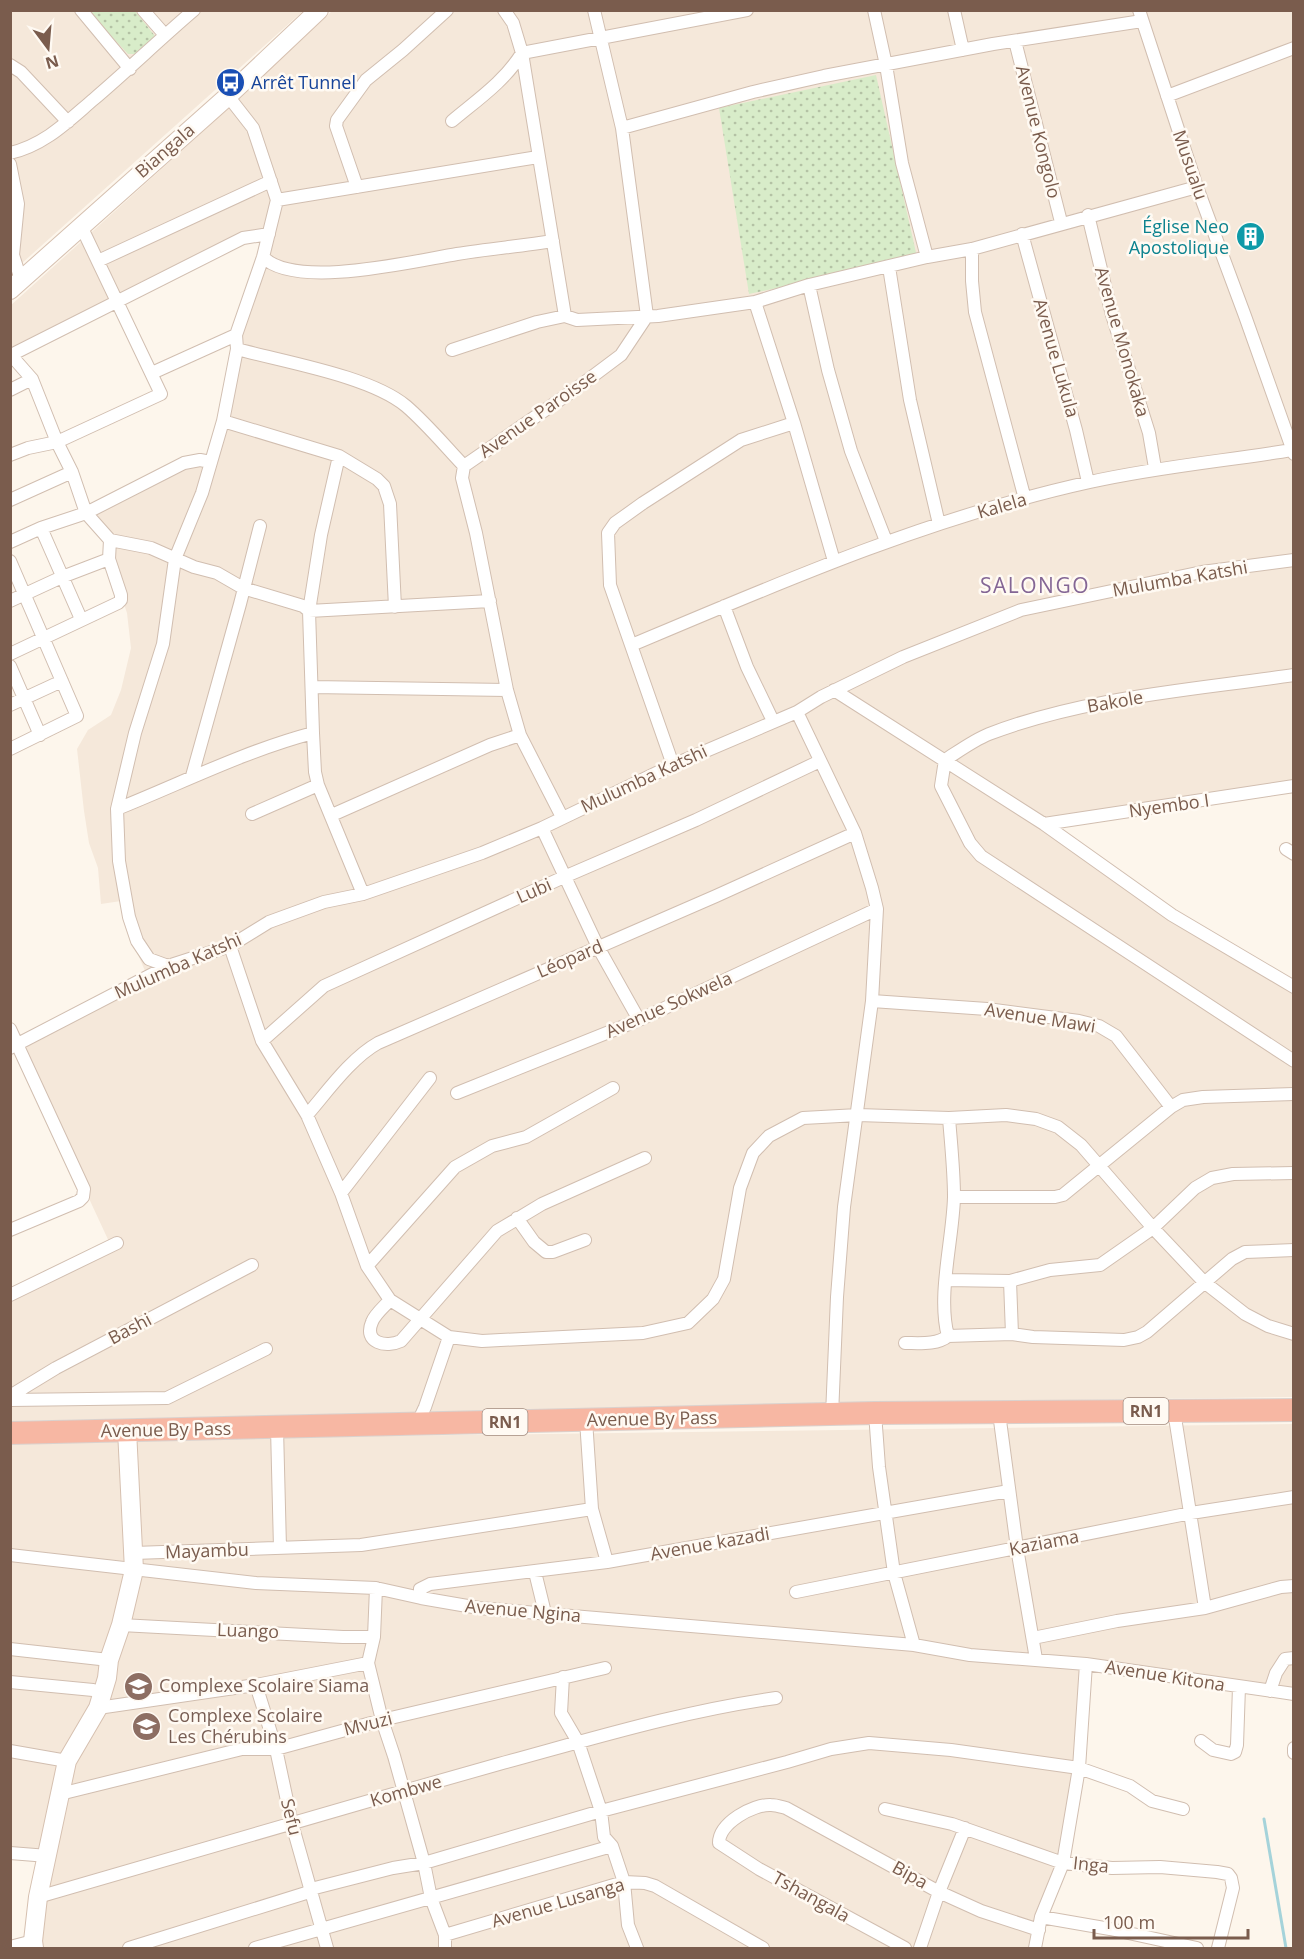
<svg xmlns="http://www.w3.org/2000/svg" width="1304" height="1959" viewBox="0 0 1304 1959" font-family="'Open Sans',sans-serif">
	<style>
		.residential { fill: #f5e8da }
		.grass { fill: url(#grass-dots) }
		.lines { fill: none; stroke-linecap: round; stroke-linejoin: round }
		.stream { stroke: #a5d3da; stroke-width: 3 }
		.street-casing { stroke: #d1beb0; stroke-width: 14 }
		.secondary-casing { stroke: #d6c0b0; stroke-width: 20 }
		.highway-casing { stroke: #dad1cd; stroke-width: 24 }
		.street { stroke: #fff; stroke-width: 12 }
		.secondary { stroke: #fff; stroke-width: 18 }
		.highway { stroke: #f7b7a3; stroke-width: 22 }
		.labels { text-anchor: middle; stroke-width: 5; stroke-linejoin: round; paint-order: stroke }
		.shield { fill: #fffaf3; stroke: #a28b7f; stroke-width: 1.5 }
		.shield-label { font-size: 16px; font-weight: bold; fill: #7a5c4d }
		.transit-label { font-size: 18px; fill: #164399; stroke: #fffaf3; text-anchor: start }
		.street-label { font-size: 18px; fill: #7a5c4d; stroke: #fffaf3 }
		.culture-label { font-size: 18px; fill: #0d838f; stroke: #fffaf3; text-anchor: end }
		.education-label { font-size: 18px; fill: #785e54; stroke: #fffaf3; text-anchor: start }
		.quarter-label { font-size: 21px; letter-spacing: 1.5px; fill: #846695; stroke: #fffaf3 }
	</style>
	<defs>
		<pattern id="grass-dots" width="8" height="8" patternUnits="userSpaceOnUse" patternTransform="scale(1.5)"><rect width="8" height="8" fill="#d8ecc9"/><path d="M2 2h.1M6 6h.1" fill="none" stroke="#b4c2a5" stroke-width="1.8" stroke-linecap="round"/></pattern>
	</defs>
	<rect width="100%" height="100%" fill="#fdf6ec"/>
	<!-- residential -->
	<path class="residential" d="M11,11H303L11,273Z
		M332,11H1293V785L1045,824L1293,987V1397L789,1404L11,1421V1295L111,1246L16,1041L146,973L128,932L121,901L101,904L98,868L89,843L84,811L77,749L88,730L111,715L121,690L131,648L127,613L109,559L110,540L86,513L184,463L211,462L237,349L269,234L243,238L10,354V306L230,107Z
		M1293,1424V1694L1087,1664L1063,1863L1035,1948H35L48,1856L10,1853V1441Z"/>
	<!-- grass -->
	<path class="grass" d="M88,11H135L155,36L135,54H128Z
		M876,75L917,257L749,294L719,108Z"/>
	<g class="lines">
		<!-- stream -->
		<path class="stream" d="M1264,1819L1286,1948"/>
		<defs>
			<path id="street" d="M81,10L130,69
				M143,10L165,35
				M504,10L513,23L522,53L565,316
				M874,10L886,65L902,163L927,257
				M954,10L963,50
				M1139,10L1197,187L1245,316L1294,454
				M1015,41L1061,222
				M10,65L21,72L68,122
				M1167,96L1294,48
				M452,121C477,100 505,81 522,53L747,10
				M622,128L753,92L824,76L993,44L1142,21
				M10,153C45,145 68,121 94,99C128,70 160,39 194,10
				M10,164L18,204L13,255L21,280
				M357,187L336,126L337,120L366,80L403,50L447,10
				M277,200L538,157
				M1088,215L1112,315L1149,433L1155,468
				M1022,234L1076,430L1088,482
				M972,249V281L975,312L1025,499
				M263,257C295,290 414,261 457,254C488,249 521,246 553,241
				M98,261L271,181
				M889,267L910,400L939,524
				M809,285L828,370L851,451L886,541
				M755,302L794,423L834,561
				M237,349C284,362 370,376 406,406C427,424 445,446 464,466
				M452,350L537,322L565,316L577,320L658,316L755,302L809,285L927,257L972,249L1197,187
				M10,354L32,379L57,442L72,472L86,513L110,540L109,559L121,595V600L118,603L10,654
				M11,355L243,238L269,234
				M152,373L236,335
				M10,390L32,379
				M223,421L339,456L377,479L384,486L390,504L395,607
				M10,455L28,448L57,442L161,394L81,226
				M339,456L321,535L309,611L313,733L315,772L318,785L363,894
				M10,500L72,472
				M41,528L81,619
				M110,540L151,548L194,567L217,573L243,588L303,606L309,611L490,601
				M10,542L41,528L86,513L184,463L200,460L211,462
				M10,561L77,716L10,749
				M10,601L62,577L109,559
				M724,606L747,667L773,721
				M632,645C781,582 931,517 1090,482C1156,467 1225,461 1292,450
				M10,666L40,735
				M1294,675C1192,690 1085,697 989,734C974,740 959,751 945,760L941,786L970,843L981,856L1294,1061
				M312,687L507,690
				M834,690L1044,824L1172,915L1294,987
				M10,705L62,681
				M797,712L855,833L872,888L877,909L872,1001L844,1207L837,1297L832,1415
				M673,765L610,585L608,533L615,523L643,503L741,440L794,423
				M192,776L240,604L260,526
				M117,809C182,783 245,751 313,733
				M252,814L318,785
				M332,815L490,745L520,735
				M562,817L520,735L507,690L476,533L462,478L464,466L577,388L621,355L647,316L622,128L594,10
				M1044,824L1294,786
				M542,828L598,947L639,1020
				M1286,849L1294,854
				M230,946L262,1041L307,1115L341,1193L367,1266L390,1300L449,1337L482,1341L643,1333L688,1323L713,1299L724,1279L740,1188L753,1153L769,1136L803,1118L858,1115L949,1118L1006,1115L1036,1119L1058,1127L1081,1145L1153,1228L1204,1282L1245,1314L1268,1326L1294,1334
				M168,966L149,959L137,941L129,917L119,861L117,809L135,733L163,644L175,559L202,493L223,421L237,349L236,335L263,257L277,200L253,128L228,96
				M872,1001L987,1009L1079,1021L1099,1026L1116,1036L1171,1107
				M10,1029L84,1189L83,1197L79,1201L10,1230
				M262,1041L324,986L564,877L696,820L820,761
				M10,1048L168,966L230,946L269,922L324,902L363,894L482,853L542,828L673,765L797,712L821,697L903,657L1021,610L1202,572L1294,560
				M457,1093L639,1020L877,909
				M307,1115C327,1092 351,1058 378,1043L716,896L855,833
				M949,1118C951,1144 954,1171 954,1197C953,1239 937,1296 948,1336L1012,1334L1033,1337L1124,1340L1138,1337L1147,1332L1232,1259L1245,1252L1294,1250
				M341,1193L430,1078
				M954,1197H1055L1063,1195L1171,1107L1183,1100L1203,1097L1294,1094
				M517,1218L534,1242L546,1252H553L585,1240
				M367,1266L455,1167L492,1146L526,1137L613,1088
				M946,1280L1010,1281L1050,1270L1100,1265L1153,1228L1195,1188L1212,1178L1233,1174L1294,1173
				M1010,1281L1012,1334
				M10,1295L117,1243
				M390,1300C384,1307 375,1314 372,1322C363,1343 386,1348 401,1341L497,1231L542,1204L645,1158
				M905,1343C919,1343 937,1345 948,1336
				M10,1396L56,1368L252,1265
				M10,1400L167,1398L266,1349
				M1174,1411L1205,1608
				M875,1413L879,1467L894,1573L914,1645
				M999,1413L1017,1548L1036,1659
				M586,1420L592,1509L607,1562
				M417,1424L425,1407L449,1337
				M277,1428L280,1548
				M134,1553L361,1545L592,1509
				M10,1555L256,1583L376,1588L421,1598L479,1608L914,1645L970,1655L1086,1664L1294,1694
				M535,1572L545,1613
				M376,1588L374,1637L368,1663L382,1720L394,1756L424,1863L431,1898L445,1935V1948
				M796,1592L1191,1513L1294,1497
				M421,1598L420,1589L430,1584L607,1562L1009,1491
				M121,1625L343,1637H374
				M1033,1638L1117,1621L1205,1608L1281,1587L1294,1586
				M10,1649L109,1660
				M563,1677L561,1713L578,1742L601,1811L604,1837L612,1846L624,1882L628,1925L637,1948
				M10,1682L93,1690L103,1693
				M256,1685L276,1749L292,1824L327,1948
				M1270,1691L1276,1673L1285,1659L1294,1658
				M98,1708L256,1685L368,1663
				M1201,1741L1213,1750L1231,1754L1235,1752L1237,1745L1239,1687
				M1294,1748V1753
				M10,1751L67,1761
				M60,1794L242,1749H276L382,1720L605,1668
				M885,1809L952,1824L1063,1863L1112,1868L1160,1867L1217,1872L1228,1874L1231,1878L1233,1888L1218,1948
				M10,1853L48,1856
				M38,1897C192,1853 345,1807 499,1764C591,1739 682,1711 776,1698
				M1041,1917L1110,1929L1197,1948
				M445,1935L624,1882L645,1883L655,1886L763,1948
				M10,1947L33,1941
				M129,1948L306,1893L311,1889L393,1868L424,1863L601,1811L787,1762L831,1749L869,1743L951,1750L1079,1768L1130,1786L1152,1801L1183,1809
				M255,1948L612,1846
				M905,1948L759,1869L719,1843C719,1823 753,1804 771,1805C776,1805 782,1807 786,1808L939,1892L981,1911L1039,1930
				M920,1948L939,1892L965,1828
				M1035,1948L1041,1917L1063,1863L1079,1768L1086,1664"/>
			<path id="secondary" d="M10,290L228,96L319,10
				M34,1948L33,1941L38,1897L67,1761L98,1708L107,1678L109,1660L121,1625L134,1570L127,1430"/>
			<path id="highway" d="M10,1433L875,1413L1294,1410"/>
		</defs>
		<!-- street casing -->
		<use href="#street" class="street-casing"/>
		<!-- secondary casing -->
		<use href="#secondary" class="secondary-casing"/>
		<!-- highway casing -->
		<use href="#highway" class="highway-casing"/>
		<!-- street -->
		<use href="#street" class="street"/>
		<!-- secondary -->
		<use href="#secondary" class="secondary"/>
		<!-- highway -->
		<use href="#highway" class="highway"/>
	</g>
	<!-- icons -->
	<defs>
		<symbol id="bus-disc" viewBox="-11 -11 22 22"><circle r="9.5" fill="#1a4fb4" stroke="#fffaf3"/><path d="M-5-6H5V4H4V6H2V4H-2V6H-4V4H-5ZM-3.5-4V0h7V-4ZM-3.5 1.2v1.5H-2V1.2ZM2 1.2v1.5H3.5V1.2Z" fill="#fff"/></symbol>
		<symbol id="building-disc" viewBox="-11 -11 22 22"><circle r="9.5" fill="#0f9aa8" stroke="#fffaf3"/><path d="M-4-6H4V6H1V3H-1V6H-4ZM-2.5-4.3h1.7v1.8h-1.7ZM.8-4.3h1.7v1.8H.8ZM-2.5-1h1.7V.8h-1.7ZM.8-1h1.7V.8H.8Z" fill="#fff"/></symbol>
		<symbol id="school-disc" viewBox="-11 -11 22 22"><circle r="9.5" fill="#8d6e63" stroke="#fffaf3"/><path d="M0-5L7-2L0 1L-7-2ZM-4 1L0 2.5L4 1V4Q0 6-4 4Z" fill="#fff"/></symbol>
	</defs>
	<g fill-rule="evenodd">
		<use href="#bus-disc" x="214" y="66" width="33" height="33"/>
		<use href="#building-disc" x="1234" y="220" width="33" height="33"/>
		<use href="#school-disc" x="122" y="1670" width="33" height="33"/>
		<use href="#school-disc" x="130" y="1710" width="33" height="33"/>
	</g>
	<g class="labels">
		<!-- shield labels -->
		<g class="shield">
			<rect x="1123.5" y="1398" width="45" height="26" rx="4.5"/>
			<rect x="482.5" y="1409" width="45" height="26" rx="4.5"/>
		</g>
		<g class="shield-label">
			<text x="1146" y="1417">RN1</text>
			<text x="505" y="1428">RN1</text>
		</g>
		<!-- transit labels -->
		<g class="transit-label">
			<text x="251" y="89">Arrêt Tunnel</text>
		</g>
		<!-- street labels -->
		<g class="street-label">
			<text transform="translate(1038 132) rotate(76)" y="6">Avenue Kongolo</text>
			<text transform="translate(165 151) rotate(-41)" y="6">Biangala</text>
			<text transform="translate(1190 165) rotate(71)" y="6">Musualu</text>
			<text transform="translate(1122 342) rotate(74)" y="6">Avenue Monokaka</text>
			<text transform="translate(1056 358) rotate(74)" y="6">Avenue Lukula</text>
			<text transform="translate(538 414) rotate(-35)" y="6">Avenue Paroisse</text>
			<text transform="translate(1002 506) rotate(-16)" y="6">Kalela</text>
			<text transform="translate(1180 579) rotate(-10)" y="6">Mulumba Katshi</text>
			<text transform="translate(1115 702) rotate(-10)" y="6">Bakole</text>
			<text transform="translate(644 779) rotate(-25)" y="6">Mulumba Katshi</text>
			<text transform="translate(1169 806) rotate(-8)" y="6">Nyembo I</text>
			<text transform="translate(534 891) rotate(-24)" y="6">Lubi</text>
			<text transform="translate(570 959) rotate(-23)" y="6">Léopard</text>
			<text transform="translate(178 966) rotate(-24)" y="6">Mulumba Katshi</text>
			<text transform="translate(669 1005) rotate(-24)" y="6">Avenue Sokwela</text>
			<text transform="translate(1040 1018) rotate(9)" y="6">Avenue Mawi</text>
			<text transform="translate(130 1329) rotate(-28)" y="6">Bashi</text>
			<text transform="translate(652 1419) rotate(-1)" y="6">Avenue By Pass</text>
			<text transform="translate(166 1430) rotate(-1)" y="6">Avenue By Pass</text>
			<text transform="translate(1044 1543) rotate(-11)" y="6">Kaziama</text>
			<text transform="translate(710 1544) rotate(-10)" y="6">Avenue kazadi</text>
			<text transform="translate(207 1551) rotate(-2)" y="6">Mayambu</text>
			<text transform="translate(523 1611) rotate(5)" y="6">Avenue Ngina</text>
			<text transform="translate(248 1631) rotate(2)" y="6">Luango</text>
			<text transform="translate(1165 1676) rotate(9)" y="6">Avenue Kitona</text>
			<text transform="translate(368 1724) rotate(-14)" y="6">Mvuzi</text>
			<text transform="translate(406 1791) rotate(-16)" y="6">Kombwe</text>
			<text transform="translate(291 1817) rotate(76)" y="6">Sefu</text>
			<text transform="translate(1091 1865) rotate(6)" y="6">Inga</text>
			<text transform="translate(910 1875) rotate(29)" y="6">Bipa</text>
			<text transform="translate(811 1897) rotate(29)" y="6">Tshangala</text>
			<text transform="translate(558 1903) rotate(-16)" y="6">Avenue Lusanga</text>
		</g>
		<!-- culture labels -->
		<g class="culture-label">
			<text x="1229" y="233">Église Neo<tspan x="1229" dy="21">Apostolique</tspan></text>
		</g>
		<!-- education labels -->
		<g class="education-label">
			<text x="159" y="1692">Complexe Scolaire Siama</text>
			<text x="168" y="1722">Complexe Scolaire<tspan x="168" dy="21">Les Chérubins</tspan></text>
		</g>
		<!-- quarter labels -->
		<g class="quarter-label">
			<text x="1035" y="593">SALONGO</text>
		</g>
	</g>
	<!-- border -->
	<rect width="1304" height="1959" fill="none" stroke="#7a5c4d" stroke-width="24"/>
	<!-- north arrow -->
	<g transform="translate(48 48) rotate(164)" stroke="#fffaf3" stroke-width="4.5" paint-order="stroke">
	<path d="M0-4.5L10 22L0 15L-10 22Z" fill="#7a5c4d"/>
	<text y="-9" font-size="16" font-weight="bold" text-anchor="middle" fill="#7a5c4d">N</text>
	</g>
	<!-- scale -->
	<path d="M1094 1929v9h154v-9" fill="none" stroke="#7a5c4d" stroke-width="3"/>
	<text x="1103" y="1929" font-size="18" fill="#7a5c4d" stroke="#fffaf3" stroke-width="4.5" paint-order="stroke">100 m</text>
</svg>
